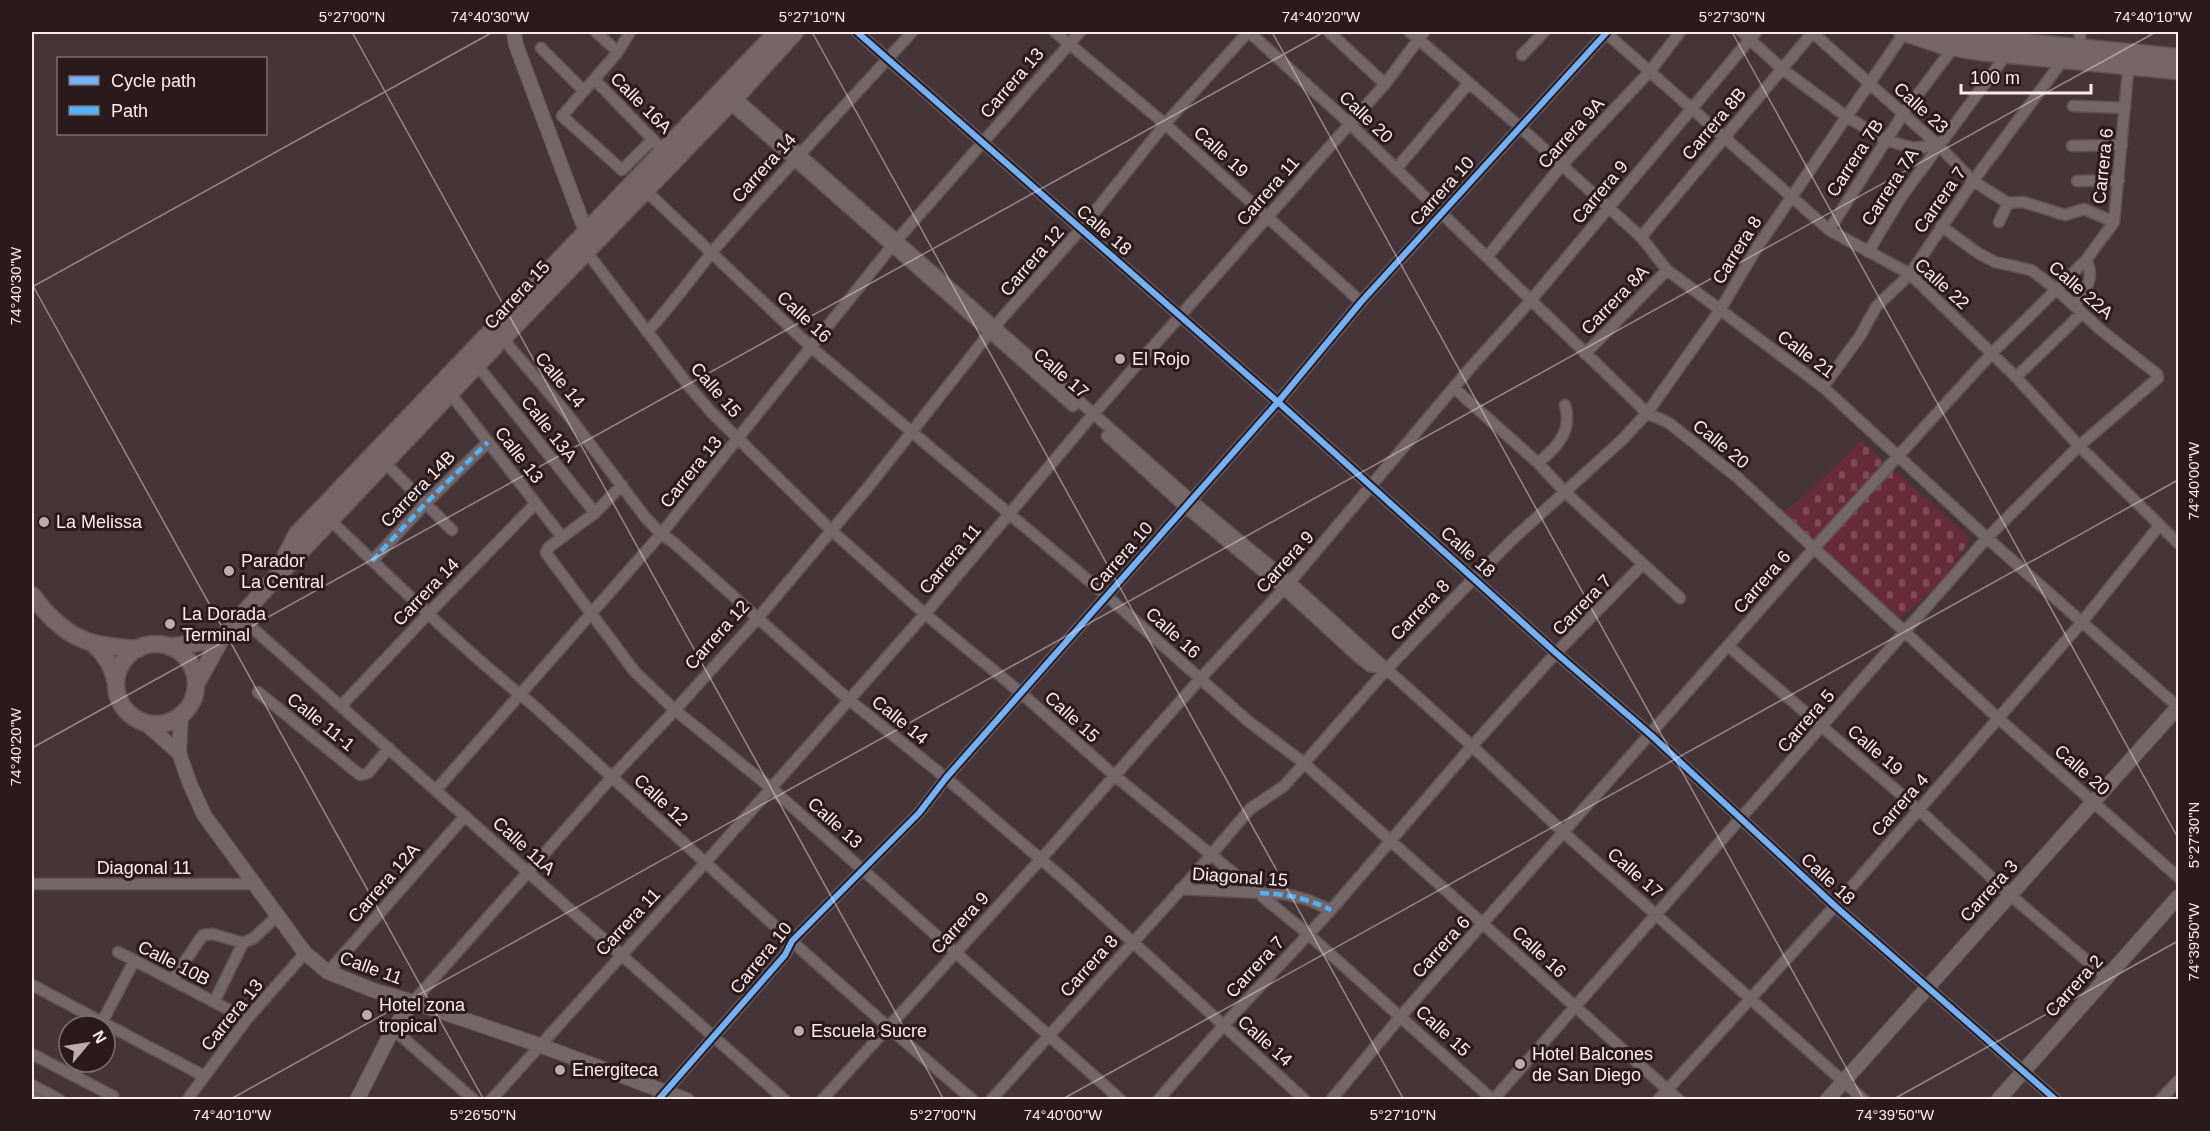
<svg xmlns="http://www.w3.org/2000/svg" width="2210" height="1131" viewBox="0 0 2210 1131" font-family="Arial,sans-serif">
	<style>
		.cemetery { fill: url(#cemetery-stones) }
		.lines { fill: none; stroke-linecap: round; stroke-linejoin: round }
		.street-casing { stroke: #615355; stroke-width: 13 }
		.secondary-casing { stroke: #615355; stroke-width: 16 }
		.primary-casing { stroke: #615355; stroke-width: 19 }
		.street { stroke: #736769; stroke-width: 10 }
		.secondary { stroke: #736769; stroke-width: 14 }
		.primary { stroke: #776669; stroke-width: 16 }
		.quiet { stroke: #52b3f8; stroke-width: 4.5; stroke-dasharray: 9 4.5; stroke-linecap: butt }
		.cycleway-casing { stroke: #291b1d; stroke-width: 10 }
		.cycleway { stroke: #73b2f8; stroke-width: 6 }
		.ticks { fill: none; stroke: #feeaec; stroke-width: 1.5; stroke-opacity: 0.45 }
		.poi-dot { fill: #bdabad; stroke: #291b1d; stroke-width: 2 }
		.labels { text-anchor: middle; stroke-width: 6; stroke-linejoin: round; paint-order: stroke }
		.street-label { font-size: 18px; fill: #feeaec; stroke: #291b1d }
		.poi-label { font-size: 18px; fill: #feeaec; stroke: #291b1d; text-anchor: start }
		.neatline { fill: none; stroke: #feeaec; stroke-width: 2 }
		.ticks-label { font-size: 15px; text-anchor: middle; fill: #feeaec }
	</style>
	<defs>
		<pattern id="cemetery-stones" width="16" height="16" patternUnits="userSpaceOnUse" patternTransform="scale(1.5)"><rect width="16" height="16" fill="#682b3a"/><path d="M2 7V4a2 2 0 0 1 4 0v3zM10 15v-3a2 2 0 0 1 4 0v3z" fill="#7f4a57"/></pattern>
	</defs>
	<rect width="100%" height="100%" fill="#453538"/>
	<!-- cemetery -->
	<path class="cemetery" d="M1861,441L1970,538C1951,573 1928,596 1897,620L1784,512L1807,494Z"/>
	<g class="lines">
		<defs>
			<path id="street" d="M596,32L618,52
				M630,32L618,52L562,116L622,170L653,139
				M857,32L1278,402L1556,653L1651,735L1835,906L2056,1100
				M1055,32L1165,124L1361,302
				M1249,32L1349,123L1647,413L1669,423L1738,478L1998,718L2178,877
				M1329,32L1385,84
				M1410,32L1520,127L1641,237L1667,270L1823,387L1987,538L2178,707
				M1605,32L1829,230L1910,274L2016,377L2079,446L2178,543
				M1742,32L1782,69L1847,117L1886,140L1913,148L1938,145
				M1812,32L1938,145L1973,181L2008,203L2023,202L2065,215L2084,209L2114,222
				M2079,32L2082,48
				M541,48L584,91
				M1522,55L1544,32
				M595,80L657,144
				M733,95L1191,500L1290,582L1472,746L1563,832L1864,1100
				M727,101L1073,406
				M2073,106L2125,108
				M2072,146L2122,145
				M1396,169L1469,83
				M2077,181L2119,180
				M645,190L812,348L1107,596L1248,721L1304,763L1679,1100
				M1999,222L2008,203
				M1829,230L1903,114L1953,48
				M1641,237L1813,32
				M586,251L688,385L712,413L831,530L925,614L1021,693L1115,776L1308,934L1493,1100
				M1868,252L1902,196L2006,55
				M1487,257L1562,165L1651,70L1680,32
				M2074,306C2085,292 2096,278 2086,260
				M647,332C675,302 698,268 725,237C786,168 850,101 912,32
				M503,339L572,420L645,517L661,534L673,542L848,699L946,778L1065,880L1305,1100
				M1585,354L1667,270
				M477,365L595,513
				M2016,377L2082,313
				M1823,387L1860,336L1876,307L1910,274L1973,181L2063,60
				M1454,388L1538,463L1565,492L1680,598
				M450,393L562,537
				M1107,436L1185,507L1284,589L1357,656L1370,666L1386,669
				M385,463L452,530
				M1538,463C1557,447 1573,431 1565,405
				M622,485L595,513L549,547L546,553L635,672L675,710L771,788L1121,1100
				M330,520C396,583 461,648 533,705C679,838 822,972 973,1100
				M372,561L425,504L488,442
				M240,617L785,1100
				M1728,646L1918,809L2009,894L2106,977
				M258,692L360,775L368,773L389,748
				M341,706L428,614L536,503
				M436,790L661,534L896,241L1080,32
				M32,884H256
				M1180,889L1285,894L1308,900L1331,910
				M118,952L247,1019
				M328,972L465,816
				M172,980L203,935L213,934L243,943L254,938L278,915
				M32,985L204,1076
				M214,1002L243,943
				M413,1002L612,777L675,710L758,618L869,486L995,326L1081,229L1165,124L1248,32
				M100,1026L134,961
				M393,1029L474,1100
				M32,1054L113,1096
				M75,1076L82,1062
				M32,1085L60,1100
				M32,1097L37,1100
				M187,1100L247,1019L305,953
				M491,1100L705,863L925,614L1089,419L1385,84L1424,32
				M658,1100L771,971L785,955L792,941L919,813L946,778L1021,693L1278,402L1361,302L1607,32
				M822,1100L1041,859L1200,679L1290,582L1471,367L1532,299L1756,32
				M991,1100L1193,876L1250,809L1284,786L1386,670L1474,578L1513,539L1623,439L1647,413L1720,310L1758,246L1904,33
				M1158,1100L1223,1026L1331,910L1472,746L1556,653L1642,565
				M1331,1100L1401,1016L1815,547L1992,353L2086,260L2114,222L2129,61
				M1493,1100L1987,538L2079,446L2158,378L2157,374L2102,331L2056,289L2031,270L1995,262L1978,253L1941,226
				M1658,1100L1835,906L2082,622L2159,526
				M2160,1100L2178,1081"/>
			<path id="secondary" d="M514,32L516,45L586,232
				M181,715L179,753L190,784L204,815L305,953L328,972L373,990L413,1002L539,1045L687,1100
				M144,722L179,753
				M357,1100L393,1029L413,1002
				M1827,1100L2178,707
				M1998,1100L2178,897"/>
			<path id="primary" d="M1902,32L1944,46L1980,52L2178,71
				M1942,32L1963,36L2178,57
				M283,561L297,534L777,32
				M32,595C46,614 66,635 90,642C105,647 122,647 138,649
				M91,642C105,654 112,665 116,683
				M116 684a40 40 0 1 1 80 0a40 40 0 1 1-80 0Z
				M170,647L221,639
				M196,684L221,639L268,586L477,365L736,97L795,32"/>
		</defs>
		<!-- street casing -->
		<use href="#street" class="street-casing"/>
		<!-- secondary casing -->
		<use href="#secondary" class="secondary-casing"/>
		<!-- primary casing -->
		<use href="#primary" class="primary-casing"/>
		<!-- street -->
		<use href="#street" class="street"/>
		<!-- secondary -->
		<use href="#secondary" class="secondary"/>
		<!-- primary -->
		<use href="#primary" class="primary"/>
		<!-- quiet -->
		<path class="quiet" d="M372,561L425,504L488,442
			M1260,893C1288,894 1306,898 1331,910"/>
		<defs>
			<path id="cycleway" d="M857,32L1278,402L1556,653L1651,735L1835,906L2056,1100
				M658,1100L771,971L785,955L792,941L919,813L946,778L1021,693L1278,402L1361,302L1607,32"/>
		</defs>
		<!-- cycleway casing -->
		<use href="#cycleway" class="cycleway-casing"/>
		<!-- cycleway -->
		<use href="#cycleway" class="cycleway"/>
	</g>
	<!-- ticks -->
	<path class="ticks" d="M352,32L944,1100M812,32L1404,1100M1272,32L1864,1100M1732,32L2178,838M32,284L484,1100M32,287L493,32M32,748L1324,32M229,1100L2156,32M1061,1100L2178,480M1892,1100L2178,941"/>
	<!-- markers -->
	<g class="poi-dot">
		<circle cx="1120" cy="359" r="6"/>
		<circle cx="44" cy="522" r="6"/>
		<circle cx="229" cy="571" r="6"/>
		<circle cx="170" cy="624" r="6"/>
		<circle cx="367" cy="1015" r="6"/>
		<circle cx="799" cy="1031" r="6"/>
		<circle cx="1520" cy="1064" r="6"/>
		<circle cx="560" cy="1070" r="6"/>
	</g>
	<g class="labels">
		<!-- street labels -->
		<g class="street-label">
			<text transform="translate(1012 83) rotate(-49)" y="6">Carrera 13</text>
			<text transform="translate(641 103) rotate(45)" y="6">Calle 16A</text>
			<text transform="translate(1921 108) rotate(42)" y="6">Calle 23</text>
			<text transform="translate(1366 117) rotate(44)" y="6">Calle 20</text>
			<text transform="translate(1714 124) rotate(-50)" y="6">Carrera 8B</text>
			<text transform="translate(1571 133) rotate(-48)" y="6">Carrera 9A</text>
			<text transform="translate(1221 152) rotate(42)" y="6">Calle 19</text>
			<text transform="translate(1855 158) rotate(-57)" y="6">Carrera 7B</text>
			<text transform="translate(2103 166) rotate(-84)" y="6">Carrera 6</text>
			<text transform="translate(764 168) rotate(-48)" y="6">Carrera 14</text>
			<text transform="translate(1890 187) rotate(-57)" y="6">Carrera 7A</text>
			<text transform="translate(1268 191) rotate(-49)" y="6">Carrera 11</text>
			<text transform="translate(1442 191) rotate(-48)" y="6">Carrera 10</text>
			<text transform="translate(1600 192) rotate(-50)" y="6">Carrera 9</text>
			<text transform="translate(1940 200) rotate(-55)" y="6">Carrera 7</text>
			<text transform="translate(1104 230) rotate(41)" y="6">Calle 18</text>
			<text transform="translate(1737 250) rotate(-58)" y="6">Carrera 8</text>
			<text transform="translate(1032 261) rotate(-49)" y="6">Carrera 12</text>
			<text transform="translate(1942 284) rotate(42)" y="6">Calle 22</text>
			<text transform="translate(2081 290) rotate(41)" y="6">Calle 22A</text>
			<text transform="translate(517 295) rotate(-47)" y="6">Carrera 15</text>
			<text transform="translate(1615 300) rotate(-46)" y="6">Carrera 8A</text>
			<text transform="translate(804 317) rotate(43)" y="6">Calle 16</text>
			<text transform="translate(1806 354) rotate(37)" y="6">Calle 21</text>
			<text transform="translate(1061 373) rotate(41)" y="6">Calle 17</text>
			<text transform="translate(560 380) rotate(50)" y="6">Calle 14</text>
			<text transform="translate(716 390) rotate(49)" y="6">Calle 15</text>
			<text transform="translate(549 429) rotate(52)" y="6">Calle 13A</text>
			<text transform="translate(1721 444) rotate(39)" y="6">Calle 20</text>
			<text transform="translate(519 455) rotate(52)" y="6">Calle 13</text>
			<text transform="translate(691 472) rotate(-51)" y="6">Carrera 13</text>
			<text transform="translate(418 489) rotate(-46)" y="6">Carrera 14B</text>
			<text transform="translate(1468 552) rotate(42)" y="6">Calle 18</text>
			<text transform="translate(1121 557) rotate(-49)" y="6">Carrera 10</text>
			<text transform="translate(950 559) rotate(-50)" y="6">Carrera 11</text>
			<text transform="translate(1285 562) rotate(-48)" y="6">Carrera 9</text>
			<text transform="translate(1762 582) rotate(-49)" y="6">Carrera 6</text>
			<text transform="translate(426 592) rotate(-46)" y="6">Carrera 14</text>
			<text transform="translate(1582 605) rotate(-46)" y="6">Carrera 7</text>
			<text transform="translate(1420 610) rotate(-46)" y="6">Carrera 8</text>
			<text transform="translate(1173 633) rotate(42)" y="6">Calle 16</text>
			<text transform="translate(717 635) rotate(-48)" y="6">Carrera 12</text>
			<text transform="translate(1072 717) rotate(42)" y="6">Calle 15</text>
			<text transform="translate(900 720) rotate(39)" y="6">Calle 14</text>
			<text transform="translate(1806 721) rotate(-49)" y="6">Carrera 5</text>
			<text transform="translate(321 722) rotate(39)" y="6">Calle 11-1</text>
			<text transform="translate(1875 750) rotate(41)" y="6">Calle 19</text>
			<text transform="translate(2082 770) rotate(41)" y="6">Calle 20</text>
			<text transform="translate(661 800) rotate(43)" y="6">Calle 12</text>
			<text transform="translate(1900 805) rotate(-49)" y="6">Carrera 4</text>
			<text transform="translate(835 823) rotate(42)" y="6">Calle 13</text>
			<text transform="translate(524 846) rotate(42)" y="6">Calle 11A</text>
			<text x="144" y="874">Diagonal 11</text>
			<text transform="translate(1635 873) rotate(41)" y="6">Calle 17</text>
			<text transform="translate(1240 877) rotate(4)" y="6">Diagonal 15</text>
			<text transform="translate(1828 879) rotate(43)" y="6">Calle 18</text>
			<text transform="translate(384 883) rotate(-49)" y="6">Carrera 12A</text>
			<text transform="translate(1989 891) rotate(-48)" y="6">Carrera 3</text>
			<text transform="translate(628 922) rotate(-47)" y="6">Carrera 11</text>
			<text transform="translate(960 923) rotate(-48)" y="6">Carrera 9</text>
			<text transform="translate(1441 947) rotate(-48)" y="6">Carrera 6</text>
			<text transform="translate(1539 952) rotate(43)" y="6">Calle 16</text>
			<text transform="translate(761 958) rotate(-51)" y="6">Carrera 10</text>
			<text transform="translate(174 963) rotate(27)" y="6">Calle 10B</text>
			<text transform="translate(1089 966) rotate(-48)" y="6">Carrera 8</text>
			<text transform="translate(1255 967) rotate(-47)" y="6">Carrera 7</text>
			<text transform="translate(371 968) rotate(20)" y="6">Calle 11</text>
			<text transform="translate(2074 986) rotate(-48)" y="6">Carrera 2</text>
			<text transform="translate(232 1015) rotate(-51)" y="6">Carrera 13</text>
			<text transform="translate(1443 1031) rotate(42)" y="6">Calle 15</text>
			<text transform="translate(1265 1041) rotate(42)" y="6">Calle 14</text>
		</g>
		<!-- poi labels -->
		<g class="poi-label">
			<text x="1132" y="365">El Rojo</text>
			<text x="56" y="528">La Melissa</text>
			<text x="241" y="567">Parador<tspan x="241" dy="21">La Central</tspan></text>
			<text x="182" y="620">La Dorada<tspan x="182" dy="21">Terminal</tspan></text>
			<text x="379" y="1011">Hotel zona<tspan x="379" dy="21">tropical</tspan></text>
			<text x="811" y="1037">Escuela Sucre</text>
			<text x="1532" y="1060">Hotel Balcones<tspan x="1532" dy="21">de San Diego</tspan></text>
			<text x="572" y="1076">Energiteca</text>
		</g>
	</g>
	<!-- border -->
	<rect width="2210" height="1131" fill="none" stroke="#291b1d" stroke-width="66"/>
	<!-- legend -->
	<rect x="57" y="57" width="210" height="78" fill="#291b1d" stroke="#7e6e70" stroke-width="1.5"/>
	<rect x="69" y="76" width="30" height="9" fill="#73b2f8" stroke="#7e6e70" stroke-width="1.5"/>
	<text x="111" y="87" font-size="18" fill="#feeaec">Cycle path</text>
	<rect x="69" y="106" width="30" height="9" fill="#52b3f8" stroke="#7e6e70" stroke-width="1.5"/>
	<text x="111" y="117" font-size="18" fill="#feeaec">Path</text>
	<!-- north arrow -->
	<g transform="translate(87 1044) rotate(61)"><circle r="28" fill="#291b1d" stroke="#7e6e70" stroke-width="1.5"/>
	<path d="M0-4.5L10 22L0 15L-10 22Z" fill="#bdabad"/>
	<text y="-9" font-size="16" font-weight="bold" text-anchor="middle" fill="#feeaec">N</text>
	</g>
	<!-- scale -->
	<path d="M1961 84v9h130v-9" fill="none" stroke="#feeaec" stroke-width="3"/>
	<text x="1970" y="84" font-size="18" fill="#feeaec" stroke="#291b1d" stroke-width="4.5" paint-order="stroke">100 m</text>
	<rect x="33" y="33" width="2144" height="1065" class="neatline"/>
	<g class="ticks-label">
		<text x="352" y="22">5°27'00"N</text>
		<text x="490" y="22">74°40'30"W</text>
		<text x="812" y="22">5°27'10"N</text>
		<text x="1321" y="22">74°40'20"W</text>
		<text x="1732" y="22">5°27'30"N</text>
		<text x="2153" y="22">74°40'10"W</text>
		<text transform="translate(16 286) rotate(-90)" y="5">74°40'30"W</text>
		<text transform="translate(2194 481) rotate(-90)" y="5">74°40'00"W</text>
		<text transform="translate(16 747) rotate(-90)" y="5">74°40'20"W</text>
		<text transform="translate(2194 835) rotate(-90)" y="5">5°27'30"N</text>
		<text transform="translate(2194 942) rotate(-90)" y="5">74°39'50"W</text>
		<text x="232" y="1120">74°40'10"W</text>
		<text x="483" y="1120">5°26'50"N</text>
		<text x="943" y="1120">5°27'00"N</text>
		<text x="1063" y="1120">74°40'00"W</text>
		<text x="1403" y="1120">5°27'10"N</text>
		<text x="1895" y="1120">74°39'50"W</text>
	</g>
</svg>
